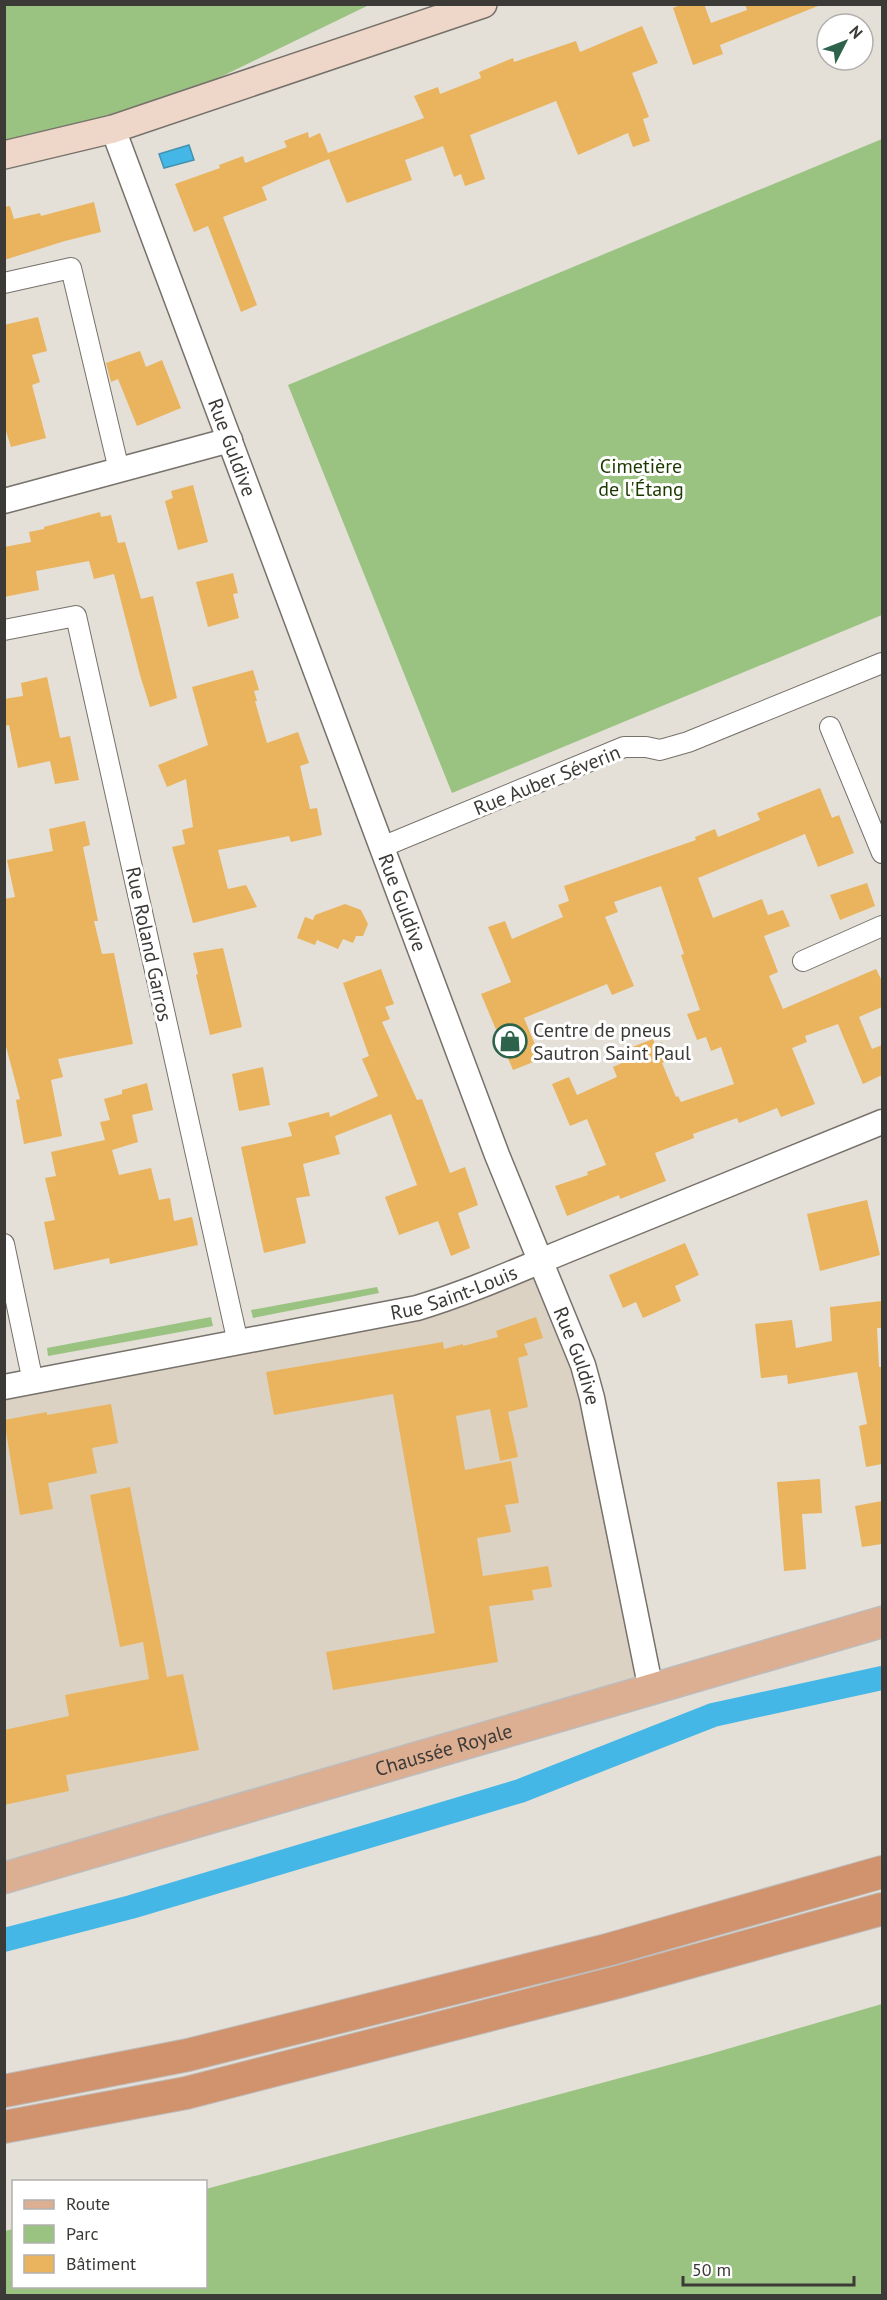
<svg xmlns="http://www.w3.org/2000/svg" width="887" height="2300" viewBox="0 0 887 2300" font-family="'PT Sans',sans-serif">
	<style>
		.built { fill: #dcd2c4 }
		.green { fill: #9ac381 }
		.water { fill: #45b7e6; stroke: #4292b2; stroke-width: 1.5 }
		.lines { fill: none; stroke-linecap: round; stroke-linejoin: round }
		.canal { stroke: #45b7e6; stroke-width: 24 }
		.building { fill: #e9b45d }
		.minor-casing { stroke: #76716a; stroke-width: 22 }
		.tertiary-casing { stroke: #76716a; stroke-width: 27 }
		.secondary-casing { stroke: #76716a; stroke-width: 30 }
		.primary-casing { stroke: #bdbcbb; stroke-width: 33 }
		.trunk-casing { stroke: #bdbcbb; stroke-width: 34 }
		.minor { stroke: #fff; stroke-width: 20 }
		.tertiary { stroke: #fff; stroke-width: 24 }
		.secondary { stroke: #eed6c8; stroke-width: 27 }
		.primary { stroke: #dcae92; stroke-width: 30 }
		.trunk { stroke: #d0936e; stroke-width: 32 }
		.labels { text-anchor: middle; stroke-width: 6; stroke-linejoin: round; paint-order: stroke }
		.street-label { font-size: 20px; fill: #3c3a37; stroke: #fff }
		.park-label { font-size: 20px; fill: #1c3a00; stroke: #fff }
		.poi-label { font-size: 20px; fill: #3c3a37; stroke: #fff; text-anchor: start }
	</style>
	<rect width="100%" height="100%" fill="#e4dfd7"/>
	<!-- built -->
	<path class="built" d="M539,1262L583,1365L651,1690L5,1879V1387L417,1308Z"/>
	<!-- green -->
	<path class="green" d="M4,5H369L113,129L5,155Z
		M882,139V615L452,793L288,385Z
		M377,1287L379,1293L253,1318L251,1310Z
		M211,1317L213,1326L48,1356L47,1348Z
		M882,2004V2295H5V2231L13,2229L14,2286H206V2189L710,2054Z"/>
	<!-- water -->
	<path class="water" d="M189,145L194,160L164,168L159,154Z"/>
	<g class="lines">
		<!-- canal -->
		<path class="canal" d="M4,1940L131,1907L520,1791L713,1715L882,1678"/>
	</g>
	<!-- building -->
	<path class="building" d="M682,4H704L711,23L747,10L745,4L818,6L720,45L723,54L693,65L673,8Z
		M642,26L658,63L632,73L649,117L643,119L650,141L633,147L628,133L578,155L556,101L470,135L485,179L465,186L461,174L454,177L443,146L405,160L412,180L347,203L329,159L282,178L262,187L267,200L223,217L257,305L241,312L208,226L194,232L175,184L220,168L219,165L243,156L245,163L287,147L284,141L308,132L309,138L320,133L328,153L424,118L414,96L438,87L440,94L481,78L479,72L513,58L514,62L576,41L580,52Z
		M94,202L101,232L65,241L4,260V207L10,206L14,219L40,213L41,216Z
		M38,317L47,351L32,355L40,382L32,385L46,438L11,447L4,425V325Z
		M140,351L146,367L162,360L181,408L137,426L118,379L111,382L106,363Z
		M193,485L208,542L178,550L165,501L173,498L171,491Z
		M100,512L101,517L111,515L118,543L125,542L141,599L153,596L177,698L150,707L140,675L114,574L94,579L89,561L36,571L39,590L4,597V547L31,542L29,532L44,529V527Z
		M233,573L238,593L233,594L239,618L208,627L196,582Z
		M253,670L259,690L254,691L257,701H255L267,743L298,732L309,763L300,766L310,809L317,808L322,835L291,842L289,836L218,850L228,889L246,885L257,907L193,923L172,847L185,844L182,830L193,827L186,779L167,787L158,765L208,745L192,687Z
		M47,677L60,738L70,736L79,780L55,784L50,761L18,768L9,725L4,726V699L23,696L21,683Z
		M820,788L832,818L839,815L854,853L818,867L805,834L698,878L713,918L762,899L768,915L783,910L790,926L764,936L778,972L769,976L783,1009L876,969L882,981V1007L859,1017L872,1049L882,1045V1075L863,1084L838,1024L805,1036L807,1042L792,1048L815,1104L781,1117L777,1108L739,1123L737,1118L693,1134L694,1138L655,1153L666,1181L620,1199L619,1195L567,1216L555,1186L588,1175L587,1172L606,1165L587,1119L570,1126L552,1084L569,1077L577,1095L617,1077L613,1067L631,1059L627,1049L653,1039L655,1045L662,1042L669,1060L662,1063L676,1097L678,1096L681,1102L734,1084L721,1047L711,1051L706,1037L697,1040L687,1014L700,1010L681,955L684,954L661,886L614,902L618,912L605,917L634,986L612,995L607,984L524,1018L541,1059L513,1070L481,994L511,982L488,927L505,921L512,939L563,917L558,905L569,901L564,886L696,840L695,837L715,829L718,837L760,820L757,813Z
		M85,821L90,845L83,847L98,921H94L102,954L114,953L133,1044L58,1059L63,1077L51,1080L62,1136L24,1144L16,1100L20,1099L4,1039V899L15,897L7,860L53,851L49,829Z
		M867,883L875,906L840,920L830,895Z
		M345,904L361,910L368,924L363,936H356L353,943L343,939L338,949L317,940L315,945L297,938L305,917L313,920L315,915Z
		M223,948L242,1027L210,1035L196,975L198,974L193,953Z
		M381,969L394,1004L385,1007L390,1019L382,1022L417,1100L422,1099L450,1173L465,1167L478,1205L458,1213L470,1248L451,1256L438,1221L399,1235L385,1197L417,1185L391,1114L335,1136L340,1154L303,1164L310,1196L296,1198L306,1243L264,1253L241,1147L292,1136L288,1123L329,1112L330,1117L378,1096L362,1059L369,1056L343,983Z
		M263,1067L270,1105L239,1111L232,1074Z
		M147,1083L153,1110L132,1115L138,1142L112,1150L119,1175L151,1168L159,1200L170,1198L174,1221L192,1217L198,1245L110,1264L109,1258L54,1270L44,1222L55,1220L45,1178L56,1176L51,1152L105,1140L100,1122L110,1120L104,1099L122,1094V1090Z
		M867,1200L880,1255L820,1271L807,1214Z
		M685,1243L699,1275L675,1286L681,1301L643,1318L636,1302L623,1308L609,1275Z
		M882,1301V1328H877L879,1367H882V1464L866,1467L859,1426L867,1424L857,1372L788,1384L787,1375L761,1378L755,1324L792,1320L796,1348L832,1341L830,1307Z
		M536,1317L543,1338L524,1344L528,1355L518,1358L528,1407L508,1412L518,1457L500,1461L490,1409L456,1416L465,1470L511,1461L519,1503L505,1505L511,1532L477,1538L483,1576L548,1566L552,1587L532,1590L534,1600L489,1606L498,1662L333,1690L326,1652L435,1633L393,1394L274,1415L266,1372L443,1342L444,1349L463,1344V1346L498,1337L496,1331Z
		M111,1404L118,1443L92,1448L97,1473L48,1483L53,1509L20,1515L4,1420L47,1412V1415Z
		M820,1479L822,1513L802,1514L806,1569L784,1571L777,1482Z
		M130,1487L167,1677L183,1674L199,1750L66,1775L69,1791L4,1805V1730L69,1716L65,1695L149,1679L143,1642L120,1647L90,1495Z
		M882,1501V1544L862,1547L855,1506Z"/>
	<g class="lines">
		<defs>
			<path id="minor" d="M4,283L71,268L119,470
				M4,630L76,616L238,1343
				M830,727L882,853
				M382,847L624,747H646L660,750L688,742L882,663
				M803,961L882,926
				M4,1244L33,1382"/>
			<g id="tertiary">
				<path id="s1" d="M113,129L497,1155L583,1365L592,1398L651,1690"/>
				<path d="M4,501L230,440"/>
				<path id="s2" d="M4,1387L417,1308C474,1291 527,1266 582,1244C683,1203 783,1163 882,1122"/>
			</g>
			<path id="secondary" d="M4,155L113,129L483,4"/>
			<g id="primary">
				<path id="s3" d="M4,1878L882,1622"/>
			</g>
			<path id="trunk" d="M4,2091L188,2055L607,1950L882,1872
				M4,2127L186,2093L618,1982L882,1909"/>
		</defs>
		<!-- minor casing -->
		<use href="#minor" class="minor-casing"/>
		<!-- tertiary casing -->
		<use href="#tertiary" class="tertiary-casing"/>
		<!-- secondary casing -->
		<use href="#secondary" class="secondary-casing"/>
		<!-- primary casing -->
		<use href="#primary" class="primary-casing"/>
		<!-- trunk casing -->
		<use href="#trunk" class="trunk-casing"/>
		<!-- minor -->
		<use href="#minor" class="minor"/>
		<!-- tertiary -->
		<use href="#tertiary" class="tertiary"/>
		<!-- secondary -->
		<use href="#secondary" class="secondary"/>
		<!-- primary -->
		<use href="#primary" class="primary"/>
		<!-- trunk -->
		<use href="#trunk" class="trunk"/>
	</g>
	<!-- icons -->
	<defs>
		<symbol id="shop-ring" viewBox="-11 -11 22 22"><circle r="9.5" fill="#fff" stroke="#2c634a" stroke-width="1.5"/><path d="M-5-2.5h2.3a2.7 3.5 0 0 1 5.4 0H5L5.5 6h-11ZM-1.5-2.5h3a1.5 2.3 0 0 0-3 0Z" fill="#2c634a"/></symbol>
	</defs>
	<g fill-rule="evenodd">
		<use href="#shop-ring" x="491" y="1022" width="38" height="38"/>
	</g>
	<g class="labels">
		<!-- street labels -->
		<g class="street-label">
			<text dy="7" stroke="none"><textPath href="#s1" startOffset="340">Rue Guldive</textPath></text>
			<text transform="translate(547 780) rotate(-22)" y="7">Rue Auber Séverin</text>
			<text dy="7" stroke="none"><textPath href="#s1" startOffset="826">Rue Guldive</textPath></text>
			<text transform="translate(149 944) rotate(78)" y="7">Rue Roland Garros</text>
			<text dy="7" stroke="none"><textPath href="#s2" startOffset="460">Rue Saint-Louis</textPath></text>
			<text dy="7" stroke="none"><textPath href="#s1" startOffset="1312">Rue Guldive</textPath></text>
			<text dy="7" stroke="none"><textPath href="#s3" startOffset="458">Chaussée Royale</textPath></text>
		</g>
		<!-- park labels -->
		<g class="park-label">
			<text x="641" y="473">Cimetière<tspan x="641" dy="23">de l'Étang</tspan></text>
		</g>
		<!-- poi labels -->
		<g class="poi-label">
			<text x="533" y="1037">Centre de pneus<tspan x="533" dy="23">Sautron Saint Paul</tspan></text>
		</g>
	</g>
	<!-- border -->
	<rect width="887" height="2300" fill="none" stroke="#3c3a37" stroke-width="12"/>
	<!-- legend -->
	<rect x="12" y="2180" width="195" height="108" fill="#ffffff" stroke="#b1b0af" stroke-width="1.5"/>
	<rect x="24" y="2200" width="30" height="9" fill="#dcae92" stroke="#b1b0af" stroke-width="1.5"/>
	<text x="66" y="2210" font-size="18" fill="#3c3a37">Route</text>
	<rect x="24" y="2225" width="30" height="18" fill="#9ac381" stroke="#b1b0af" stroke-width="1.5"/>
	<text x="66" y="2240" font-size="18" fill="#3c3a37">Parc</text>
	<rect x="24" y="2255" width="30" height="18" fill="#e9b45d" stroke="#b1b0af" stroke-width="1.5"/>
	<text x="66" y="2270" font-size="18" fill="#3c3a37">Bâtiment</text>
	<!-- north arrow -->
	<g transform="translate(845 42) rotate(48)"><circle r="28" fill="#ffffff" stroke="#b1b0af" stroke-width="1.5"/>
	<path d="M0-4.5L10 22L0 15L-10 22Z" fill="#2c634a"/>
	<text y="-9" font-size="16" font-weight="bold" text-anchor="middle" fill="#3c3a37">N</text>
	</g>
	<!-- scale -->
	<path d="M683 2276v9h171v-9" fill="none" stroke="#3c3a37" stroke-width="3"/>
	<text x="692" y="2276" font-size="18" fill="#3c3a37" stroke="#ffffff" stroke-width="4.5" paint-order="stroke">50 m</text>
</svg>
